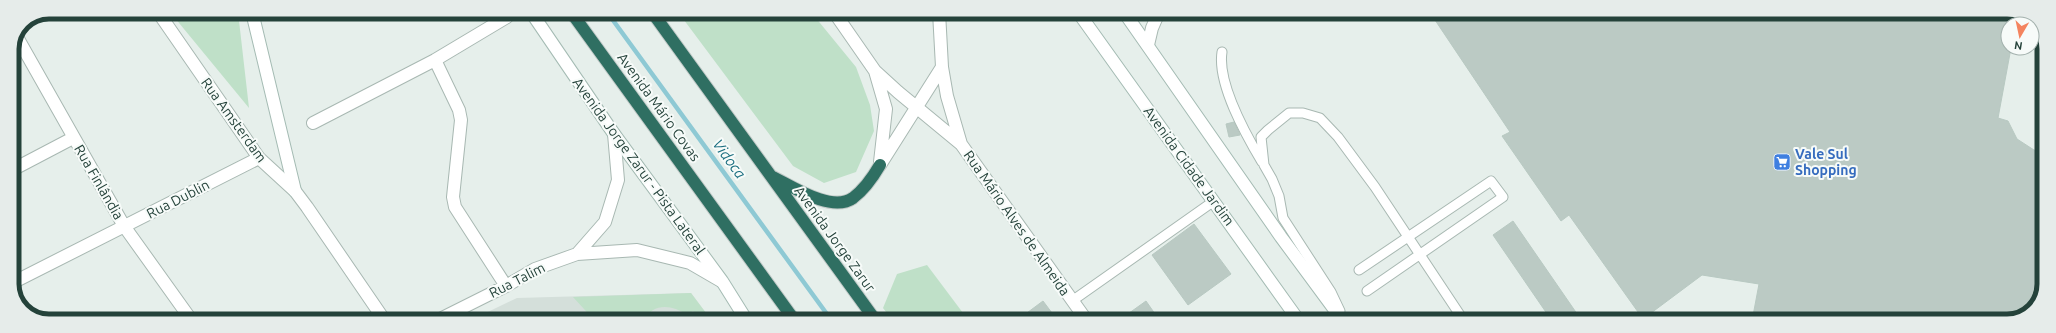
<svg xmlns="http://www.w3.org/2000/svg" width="2056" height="333" viewBox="0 0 2056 333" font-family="Ubuntu,sans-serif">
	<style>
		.built { fill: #d4dfda }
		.green { fill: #bfe0c8 }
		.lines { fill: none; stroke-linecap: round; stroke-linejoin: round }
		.stream { stroke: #8ec9d4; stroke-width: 4.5 }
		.building { fill: #bbcac4; stroke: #b8c9c2 }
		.lane-casing { stroke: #a8b8b2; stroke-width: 11 }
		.street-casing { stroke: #a8b8b2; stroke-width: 14 }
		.secondary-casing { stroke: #a4bbb3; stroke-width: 14 }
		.highway-casing { stroke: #c2cac8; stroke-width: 14 }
		.lane { stroke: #fff; stroke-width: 9 }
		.street { stroke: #fff; stroke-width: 12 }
		.secondary { stroke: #fff; stroke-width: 12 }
		.highway { stroke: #2f6f62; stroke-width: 12 }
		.labels { text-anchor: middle; stroke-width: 4; stroke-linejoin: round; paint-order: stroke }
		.street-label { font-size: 14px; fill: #24423a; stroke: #f7fbf9 }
		.shop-label { font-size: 14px; font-weight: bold; fill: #366cbe; stroke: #f7fbf9; text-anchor: start }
		.water-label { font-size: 15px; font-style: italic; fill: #1c6f80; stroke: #f7fbf9 }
		.rim { fill: none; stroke: #24423a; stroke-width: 5 }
	</style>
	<rect width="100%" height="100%" fill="#e6efeb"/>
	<!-- built -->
	<path class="built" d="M691,293L712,321H469L517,298Z"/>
	<!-- green -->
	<path class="green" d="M170,12H238L249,108Z
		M678,12H811L856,67L870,105L874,131L856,172L824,183L793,166Z
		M927,265L969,321H893L883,308L897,274Z
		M691,293L712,321H700L693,311L687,315C671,304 653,303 643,321H595L573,297Z"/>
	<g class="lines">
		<!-- stream -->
		<path class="stream" d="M607,12L832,321"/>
	</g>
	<!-- building -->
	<path class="building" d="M1446,12H1776L1775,14L1813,21L1814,12H1995L2008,15V48H2011L1998,118L2008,121L2017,139L2034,150L2044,153V289L2031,312L2008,321H1752L1759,284L1702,275L1643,319L1569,215L1561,221L1502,136L1510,132L1435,20Z
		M1234,122L1240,135L1229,137L1226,124Z
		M1513,221L1582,321H1552L1493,235Z
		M1194,224L1231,274L1188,305L1152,255Z
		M1043,301L1058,321H1016Z
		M1146,301L1160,321H1118Z"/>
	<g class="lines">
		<defs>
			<path id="lane" d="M1222,52C1217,84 1246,135 1262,162
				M1359,270L1491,181L1503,197L1367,291
				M1072,301L1214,201
				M1340,311L1331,292L1283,218L1279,196L1272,179L1264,165L1261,137L1268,130L1289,113H1303L1320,118L1338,137L1375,187L1464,321"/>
			<path id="street" d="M158,12L259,158L295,191L307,207L385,321
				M834,12L875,71L898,92L961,144L1087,321
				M939,12L942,67L947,96L961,144
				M17,37L124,226L192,321
				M1148,45L1152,28L1159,12
				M435,60L459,110L461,120L453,197L455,207L506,286
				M875,71L886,109L880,162
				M313,123L435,60L507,17
				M880,165L942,67
				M12,170L73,138
				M577,254L605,222L618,180L614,134
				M12,283L259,158
				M436,321L506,286L535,269L577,254L637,250L690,263L721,281"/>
			<path id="secondary" d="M252,12L295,191
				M531,12L614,134L722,281L747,321
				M1078,12L1299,321
				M1124,12L1281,237L1343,321"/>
			<path id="highway" d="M571,12L795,321
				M652,12L876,321
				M773,177C793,187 832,213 853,198C865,189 873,177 880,165"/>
		</defs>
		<!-- lane casing -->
		<use href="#lane" class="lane-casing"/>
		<!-- street casing -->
		<use href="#street" class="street-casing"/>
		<!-- secondary casing -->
		<use href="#secondary" class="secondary-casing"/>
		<!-- highway casing -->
		<use href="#highway" class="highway-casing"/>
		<!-- lane -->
		<use href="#lane" class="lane"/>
		<!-- street -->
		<use href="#street" class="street"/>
		<!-- secondary -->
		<use href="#secondary" class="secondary"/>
		<!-- highway -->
		<use href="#highway" class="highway"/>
	</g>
	<!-- icons -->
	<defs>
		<symbol id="supermarket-square" viewBox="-11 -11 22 22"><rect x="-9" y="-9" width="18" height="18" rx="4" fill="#3f7fe0" stroke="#f7fbf9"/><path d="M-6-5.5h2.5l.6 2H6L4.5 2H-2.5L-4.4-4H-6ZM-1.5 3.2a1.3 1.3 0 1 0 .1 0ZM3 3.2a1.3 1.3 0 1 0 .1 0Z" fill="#fff"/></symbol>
	</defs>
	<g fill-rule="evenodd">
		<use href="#supermarket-square" x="1772" y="152" width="20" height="20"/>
	</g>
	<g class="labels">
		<!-- street labels -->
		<g class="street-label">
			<text transform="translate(659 107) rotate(54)" y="5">Avenida Mário Covas</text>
			<text transform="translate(234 120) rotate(54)" y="5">Rua Amsterdam</text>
			<text transform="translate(639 166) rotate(54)" y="5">Avenida Jorge Zarur - Pista Lateral</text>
			<text transform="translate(1189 166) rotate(54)" y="5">Avenida Cidade Jardim</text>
			<text transform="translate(99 182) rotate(60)" y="5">Rua Finlândia</text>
			<text transform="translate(178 199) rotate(-27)" y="5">Rua Dublin</text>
			<text transform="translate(1017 223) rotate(55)" y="5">Rua Mário Alves de Almeida</text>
			<text transform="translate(835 239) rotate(54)" y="5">Avenida Jorge Zarur</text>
			<text transform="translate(517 280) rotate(-27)" y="5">Rua Talim</text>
		</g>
		<!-- shop labels -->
		<g class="shop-label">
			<text x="1795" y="159">Vale Sul<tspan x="1795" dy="16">Shopping</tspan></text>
		</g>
		<!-- water labels -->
		<g class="water-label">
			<text transform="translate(729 159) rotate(54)" y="5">Vidoca</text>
		</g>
	</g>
	<!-- crop -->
	<path d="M0 0H2056V333H0ZM49 19H2007A30 30 0 0 1 2037 49V284A30 30 0 0 1 2007 314H49A30 30 0 0 1 19 284V49A30 30 0 0 1 49 19Z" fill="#e6ecea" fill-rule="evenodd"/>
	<path class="rim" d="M49 19H2007A30 30 0 0 1 2037 49V284A30 30 0 0 1 2007 314H49A30 30 0 0 1 19 284V49A30 30 0 0 1 49 19Z"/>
	<!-- north arrow -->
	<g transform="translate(2020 36) rotate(189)"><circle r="19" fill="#f7fbf9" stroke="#a3b1ad"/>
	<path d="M0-3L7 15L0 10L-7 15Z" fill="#f4845f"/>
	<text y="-6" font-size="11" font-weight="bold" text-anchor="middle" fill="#24423a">N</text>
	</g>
</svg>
